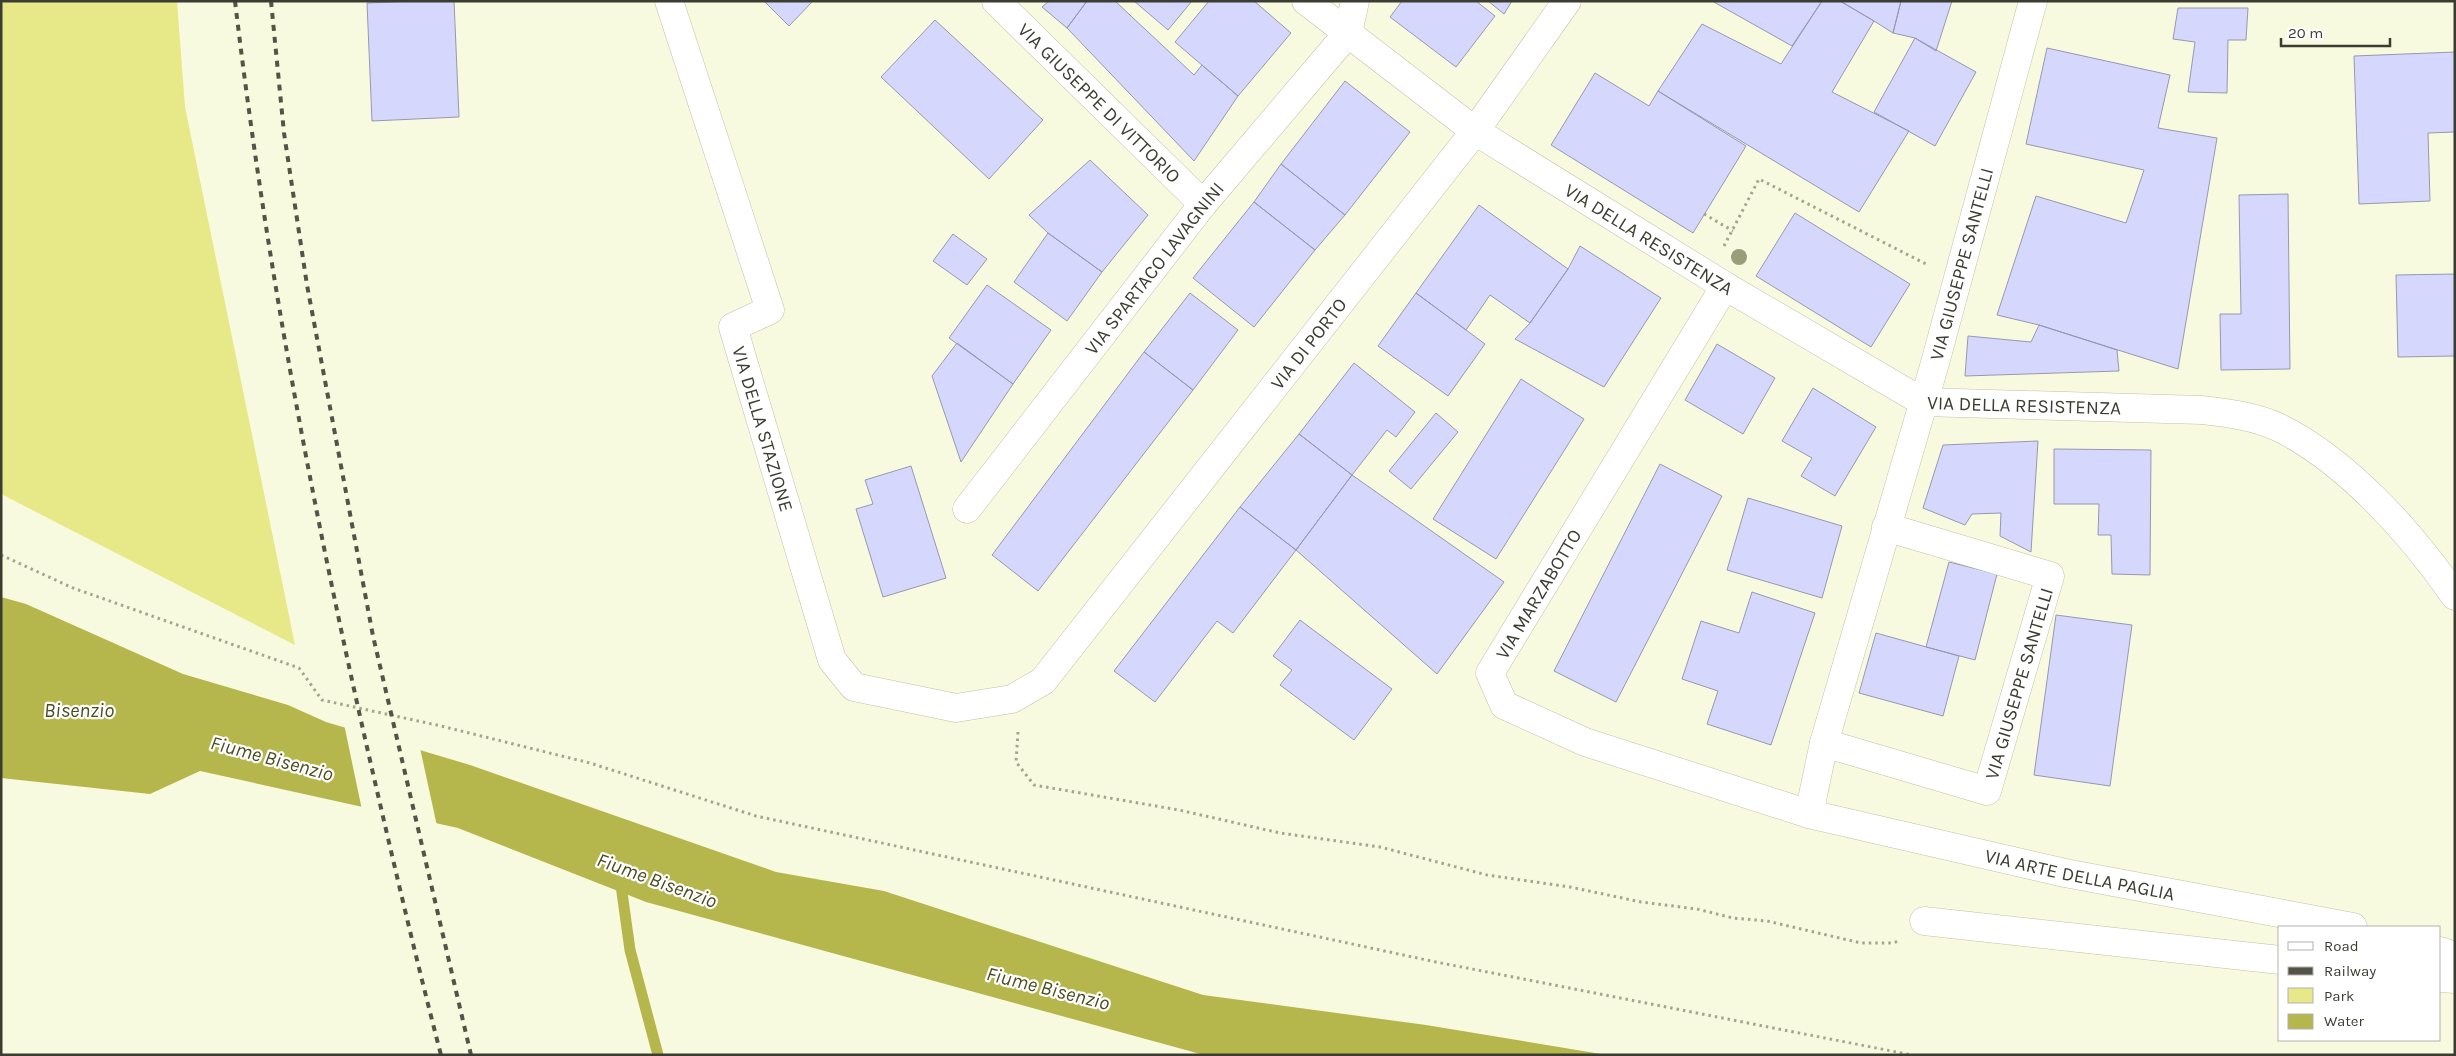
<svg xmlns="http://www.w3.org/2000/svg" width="2456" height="1056" viewBox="0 0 2456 1056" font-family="Karla,sans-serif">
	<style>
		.green { fill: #e7e988 }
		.water { fill: #b5b64b }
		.pier { fill: #f8fadf }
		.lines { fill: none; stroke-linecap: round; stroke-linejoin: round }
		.stream { stroke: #b5b64b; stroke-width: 11 }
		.building { fill: #d5d7fd; stroke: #9798b0 }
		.minor-casing { stroke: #c0c1a8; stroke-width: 29 }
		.secondary-casing { stroke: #c0c1a8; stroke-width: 29 }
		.path { stroke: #a3a591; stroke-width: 3; stroke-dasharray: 2.5 4; stroke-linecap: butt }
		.minor { stroke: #fff; stroke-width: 28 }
		.secondary { stroke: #fff; stroke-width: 28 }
		.rail { stroke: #535447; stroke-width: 4; stroke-dasharray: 6 6; stroke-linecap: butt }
		.tree { fill: #9b9c78 }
		.labels { text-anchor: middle; stroke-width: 4.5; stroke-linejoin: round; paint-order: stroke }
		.street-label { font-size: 19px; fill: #3c3d32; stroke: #fff }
		.water-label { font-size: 20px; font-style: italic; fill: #4b4c20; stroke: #fff }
	</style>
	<rect width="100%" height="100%" fill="#f8fadf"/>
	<!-- green -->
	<path class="green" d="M1,1H177L185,107L295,645L1,494Z"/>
	<!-- water -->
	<path class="water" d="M1,597L26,604L183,674L288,705L326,722L470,765L776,872L884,891L1203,995L1426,1025L1607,1055H1204L646,902L458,828L200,771L150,794L1,778Z"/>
	<!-- pier -->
	<path class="pier" d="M344,724L420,748L437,826L362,810Z"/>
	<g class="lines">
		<!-- stream -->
		<path class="stream" d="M620,878L630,950L658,1055"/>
	</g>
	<!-- building -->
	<path class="building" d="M414,1H454L459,117L372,121L367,3Z
		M764,1H813L789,26Z
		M1049,1H1087L1067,28L1042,7Z
		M1087,1H1115L1194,75L1202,65L1238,96L1194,161L1067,28Z
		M1134,1H1192L1168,30Z
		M1209,1H1254L1291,33L1238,96L1175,42Z
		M1402,1H1476L1495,16L1456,67L1390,17Z
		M1488,1H1512L1504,14Z
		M1712,1H1822L1792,46Z
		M1822,1H1840L1874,21L1832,92L1909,131L1859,212L1658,91L1702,24L1781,64Z
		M1840,1H1901L1893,33L1874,21Z
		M1901,1H1952L1936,51L1915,38L1893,33Z
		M2178,8H2248L2246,40H2228L2227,93L2188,92L2195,42L2173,39Z
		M935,20L1043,120L989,179L881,77Z
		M1915,38L1976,72L1935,146L1874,112Z
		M2047,48L2170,75L2158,128L2217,138L2178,369L2039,325L1997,315L2036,196L2126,223L2144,170L2026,144Z
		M2455,52V132L2428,133L2430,201L2359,204L2354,56Z
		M1595,73L1649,106L1658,91L1746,146L1693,233L1551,145Z
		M1345,81L1410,132L1345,215L1281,164Z
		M1090,160L1148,215L1102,272L1048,233L1029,215Z
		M1281,164L1345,215L1315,250L1254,202Z
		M2288,194L2290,369L2221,370L2220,314H2241L2239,195Z
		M1254,202L1315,250L1254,327L1193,278Z
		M1479,205L1568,269L1530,323L1490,295L1466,330L1416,293Z
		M1795,213L1910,284L1871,347L1756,276Z
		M1048,233L1102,272L1067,321L1014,282Z
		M953,234L987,259L967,285L933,261Z
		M1580,246L1661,298L1604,387L1515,339L1530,323L1568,269Z
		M2455,274V356L2398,357L2396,275Z
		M987,285L1051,330L1013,384L949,338Z
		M1190,293L1238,330L1193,390L1144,352Z
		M1416,293L1485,344L1448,396L1378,346Z
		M2039,325L2117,350L2119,371L1965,376L1968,336L2031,342Z
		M957,343L1013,384L961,462L932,376Z
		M1717,344L1775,378L1743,434L1685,400Z
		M1144,352L1193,390L1038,591L992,555Z
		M1354,363L1415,412L1396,437L1387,430L1352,475L1299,434Z
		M1521,379L1584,419L1496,559L1433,519Z
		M1813,388L1876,427L1835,496L1801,476L1812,458L1782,441Z
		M1436,413L1458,432L1411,489L1389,471Z
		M1299,434L1352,475L1296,550L1240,507Z
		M2038,441L2031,552L2000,536L2001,513L1972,514L1965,525L1923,508L1943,445Z
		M2054,449L2151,450L2150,575L2112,574L2111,535H2098L2099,504H2054Z
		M1660,464L1722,496L1616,702L1554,671Z
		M911,466L946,578L883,597L856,509L873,504L865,480Z
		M1352,475L1504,582L1437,674L1296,550Z
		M1748,498L1842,526L1822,598L1727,570Z
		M1240,507L1296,550L1233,633L1217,621L1155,702L1114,671Z
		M1949,562L1997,574L1975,660L1926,647Z
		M1752,592L1815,613L1771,745L1707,724L1718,691L1682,679L1701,621L1739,633Z
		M2056,615L2132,625L2110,786L2034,775Z
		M1300,620L1392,689L1354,740L1280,685L1292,670L1273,656Z
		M1876,633L1959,656L1943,716L1859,693Z"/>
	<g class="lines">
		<defs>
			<g id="minor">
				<path id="s1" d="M669,1L770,310L733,327L832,660L854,687L956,708L1012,699L1043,681L1475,131L1567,1"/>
				<path id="s2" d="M996,1L1203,204"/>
				<path id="s3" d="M1306,1L1475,131L1725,286L1923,402L2202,410C2228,413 2255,416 2280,428C2348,462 2412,534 2455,596"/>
				<path d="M1725,286L1490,673L1504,705L1585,742L1809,814"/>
				<path id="s4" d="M967,509L1203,204L1348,33L1355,1"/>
				<path id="s5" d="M1824,743L1987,791L2050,576L1886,527"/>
				<path d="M1924,921L2280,960"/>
				<path d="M2440,978L2455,979"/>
			</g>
			<g id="secondary">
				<path id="s6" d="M2033,1L1935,363L1824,743L1809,814L2065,873L2353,927"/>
				<path d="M2440,951L2455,956"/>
			</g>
		</defs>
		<!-- minor casing -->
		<use href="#minor" class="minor-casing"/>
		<!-- secondary casing -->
		<use href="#secondary" class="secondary-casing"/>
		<!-- path -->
		<path class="path" d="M1704,214L1733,231
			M1724,246L1759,179L1928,265
			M1,555L73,588L299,668L322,700L441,726L590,763L756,816L1436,962L1912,1055
			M1018,732L1016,762L1034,785L1179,810L1280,833L1380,847L1487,875L1570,887L1641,902L1697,909L1733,918L1767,921L1861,943H1891L1900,941"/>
		<!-- minor -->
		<use href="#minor" class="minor"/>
		<!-- secondary -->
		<use href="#secondary" class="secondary"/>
		<!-- rail -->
		<path class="rail" d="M235,1C265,255 312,506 369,756C392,856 415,955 441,1055
			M271,1L284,133L307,285L373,636L471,1055"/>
	</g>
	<!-- trees -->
	<circle class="tree" cx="1739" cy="257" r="8"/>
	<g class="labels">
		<!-- street labels -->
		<g class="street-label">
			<text dy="7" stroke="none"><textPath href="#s2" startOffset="145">VIA GIUSEPPE DI VITTORIO</textPath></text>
			<text dy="7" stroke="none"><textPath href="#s3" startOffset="418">VIA DELLA RESISTENZA</textPath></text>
			<text transform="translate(1961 264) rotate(-75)" y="7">VIA GIUSEPPE SANTELLI</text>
			<text dy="7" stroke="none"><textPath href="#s4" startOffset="305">VIA SPARTACO LAVAGNINI</textPath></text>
			<text dy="7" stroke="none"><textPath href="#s1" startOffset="1374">VIA DI PORTO</textPath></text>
			<text dy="7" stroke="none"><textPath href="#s3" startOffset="838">VIA DELLA RESISTENZA</textPath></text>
			<text dy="7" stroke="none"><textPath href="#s1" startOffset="472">VIA DELLA STAZIONE</textPath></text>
			<text transform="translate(1538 594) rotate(-59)" y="7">VIA MARZABOTTO</text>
			<text dy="7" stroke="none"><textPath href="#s5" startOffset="282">VIA GIUSEPPE SANTELLI</textPath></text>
			<text dy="7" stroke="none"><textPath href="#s6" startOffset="1121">VIA ARTE DELLA PAGLIA</textPath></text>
		</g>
		<!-- water labels -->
		<g class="water-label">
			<text x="79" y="717">Bisenzio</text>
			<text transform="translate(272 758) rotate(15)" y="7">Fiume Bisenzio</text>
			<text transform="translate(657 880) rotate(20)" y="7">Fiume Bisenzio</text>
			<text transform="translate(1048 988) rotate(14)" y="7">Fiume Bisenzio</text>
		</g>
	</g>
	<!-- border -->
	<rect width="2456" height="1056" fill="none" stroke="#3c3d32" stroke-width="5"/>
	<!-- legend -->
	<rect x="2278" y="926" width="162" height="115" fill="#ffffff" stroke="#b1b1ad"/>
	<rect x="2288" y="942" width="25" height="8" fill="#ffffff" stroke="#b1b1ad"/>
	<text x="2324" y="951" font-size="15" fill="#3c3d32">Road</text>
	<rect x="2288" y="967" width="25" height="8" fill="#535447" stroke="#b1b1ad"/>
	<text x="2324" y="976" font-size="15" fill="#3c3d32">Railway</text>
	<rect x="2288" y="988" width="25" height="15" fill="#e7e988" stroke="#b1b1ad"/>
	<text x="2324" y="1001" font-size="15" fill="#3c3d32">Park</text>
	<rect x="2288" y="1014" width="25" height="15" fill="#b5b64b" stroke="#b1b1ad"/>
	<text x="2324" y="1026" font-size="15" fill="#3c3d32">Water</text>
	<!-- scale -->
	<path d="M2281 38v8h109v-8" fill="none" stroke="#3c3d32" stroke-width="2.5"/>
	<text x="2288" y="38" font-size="15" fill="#3c3d32" stroke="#ffffff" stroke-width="4" paint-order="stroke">20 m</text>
</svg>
